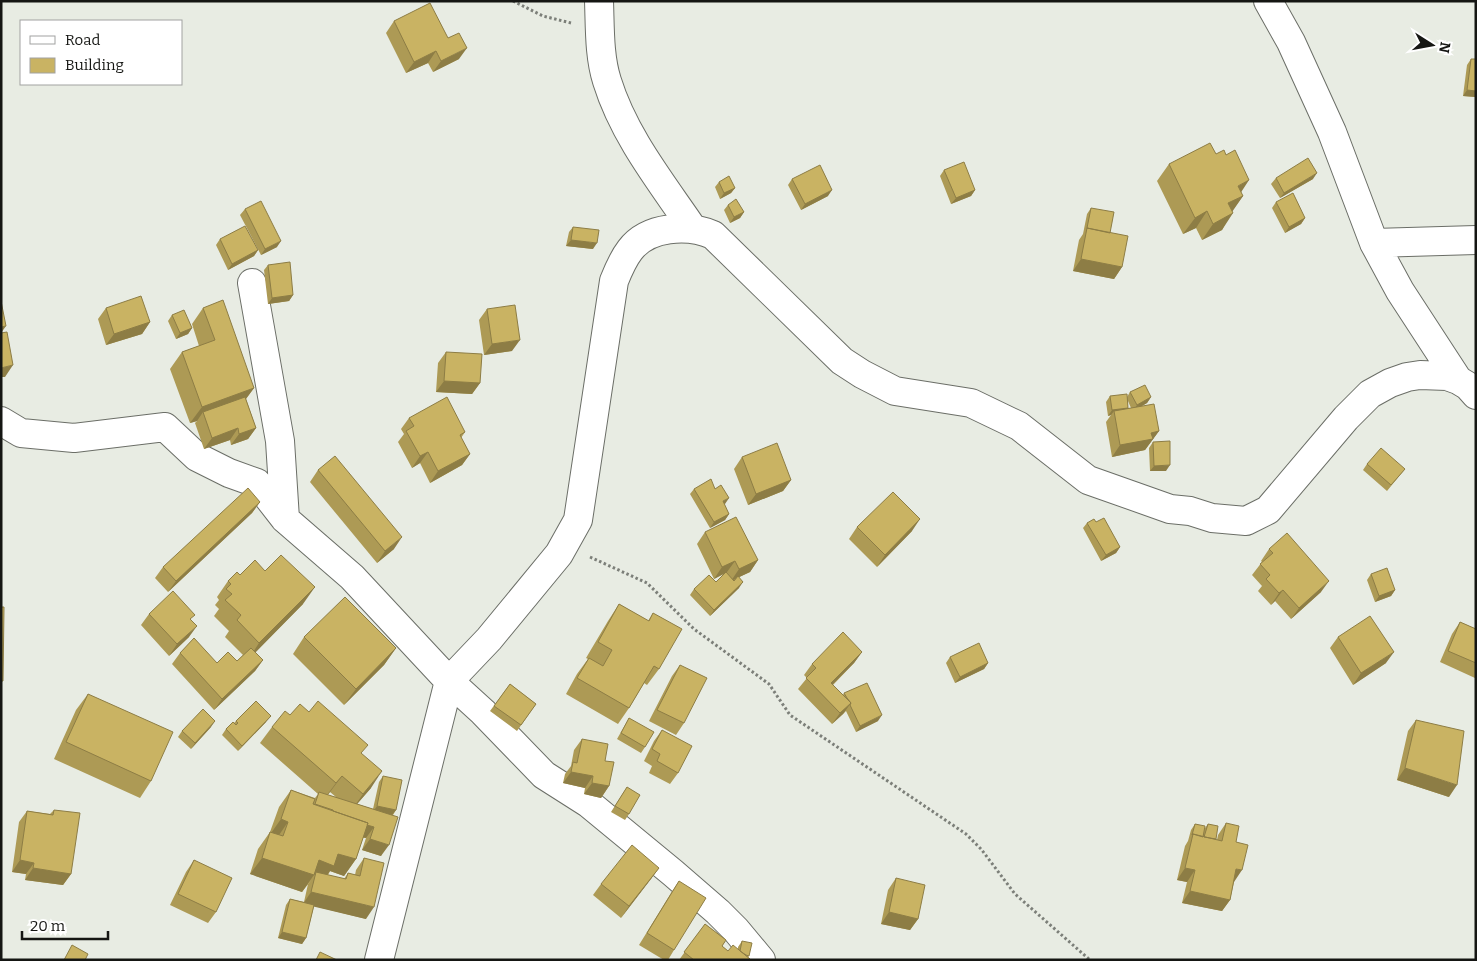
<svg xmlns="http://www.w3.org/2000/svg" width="1477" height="961" viewBox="0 0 1477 961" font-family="Bitter,serif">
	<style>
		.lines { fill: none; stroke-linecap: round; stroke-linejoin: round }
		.minor-casing { stroke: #6b6e67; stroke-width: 30 }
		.path { stroke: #7c7f79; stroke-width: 3; stroke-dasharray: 2.5 2.5; stroke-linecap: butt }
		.minor { stroke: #fff; stroke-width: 28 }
		.wall { fill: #ad9a55; fill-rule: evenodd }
		.shaded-wall { fill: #8d7d45 }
		.building { fill: #c9b363; stroke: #8d7d45 }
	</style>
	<rect width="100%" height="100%" fill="#e8ece3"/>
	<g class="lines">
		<defs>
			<path id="minor" d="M599,1C600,27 599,56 607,81C624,136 661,182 693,229
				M1268,1L1291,42L1332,132L1374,243L1400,291L1458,380
				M1374,243L1476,240
				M252,283L280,441L285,519
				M1,421L21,433L74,438L165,427L197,457L229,473L257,483L285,519L352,577L449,681L483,712L544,775L588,803L673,873L718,912L736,930L761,960
				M379,960L449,681L489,639L559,554L578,520L614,281C618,271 623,259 630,250C648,226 688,224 713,235L842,361L862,374L895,391L971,403L1019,426L1088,480L1170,509L1190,511L1212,518L1246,521L1268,510L1346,418L1370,394L1390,383L1407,377L1420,375L1447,376L1458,380L1468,386L1476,395"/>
		</defs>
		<!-- minor casing -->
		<use href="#minor" class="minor-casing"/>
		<!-- path -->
		<path class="path" d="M513,1L543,16L571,23
			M590,557L647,583L694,629L769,684L790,715L966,834L981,849L1015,894L1090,960"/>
		<!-- minor -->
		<use href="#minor" class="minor"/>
	</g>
	<!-- wall -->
	<path class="wall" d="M394,21L459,59L433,72L428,63L406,73L386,33Z
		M1471,59L1476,97L1463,96L1467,65Z
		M1216,154L1243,196L1232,211L1222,230L1202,240L1196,228L1183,234L1157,181L1169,164Z
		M944,170L975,190L971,196L951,204L940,176Z
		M1276,178L1313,179L1280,198L1271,184Z
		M792,179L828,196L801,210L788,185Z
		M719,182L735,188L731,193L720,199L715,187Z
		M1276,202L1305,218L1301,224L1285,233L1272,208Z
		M728,205L744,212L740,218L730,223L724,210Z
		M1091,208L1110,233L1122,267L1114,279L1073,271L1079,240L1083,234L1087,214Z
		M245,209L277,247L261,255L240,215Z
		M573,227L593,249L566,246L569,232Z
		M220,239L258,250L254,256L228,270L216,245Z
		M268,265L293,295L289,301L268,304L264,270Z
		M106,308L150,322L142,334L106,345L98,319Z
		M203,308L254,388L246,399L256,428L248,439L231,445L230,440L204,449L195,423L197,421L190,423L170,369L182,352L199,346L192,324Z
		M487,309L512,351L484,355L479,320Z
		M172,315L192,328L188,334L176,339L168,321Z
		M446,352L480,383L472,394L436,392L438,363Z
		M1130,392L1151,397L1147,403L1142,406L1159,431L1145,450L1112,457L1106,422L1111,415L1108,416L1106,402L1110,396L1127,397ZM1128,401L1131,408H1128Z
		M409,418L465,432L461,438L470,454L462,465L430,483L420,463L412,468L398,442L404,434L401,429Z
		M1153,442L1166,471H1150L1149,448Z
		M742,457L791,480L783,491L748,505L734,469Z
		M1367,464L1405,469L1387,491L1363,470Z
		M318,470L394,549L377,563L310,482Z
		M694,489H715L729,514L725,520L710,528L690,494Z
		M260,502L252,513L168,592L155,578L163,567Z
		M1096,522L1120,547L1116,553L1101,561L1083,528L1087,523Z
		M857,527L912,531L877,567L849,539Z
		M705,532L758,560L750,572L739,577V588L710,616L690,595L694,589L716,582L726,573L714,579L697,544Z
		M1269,549L1321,592L1291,619L1275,601L1271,605L1258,591L1262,586L1252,575L1262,562L1261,561Z
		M265,571L303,604L255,652L263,660L255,671L214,710L172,664L180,653L217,663L237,661L243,655L225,637L229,631L214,616L219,609L215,605L219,600L217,597L228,581L240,575Z
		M1371,574L1395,590L1391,596L1375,602L1367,580Z
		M619,604L648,621L653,613L659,669L647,685L644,683L629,708L618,724L566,694L577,674L588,659L586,658L608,621Z
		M149,614L191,620L189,637L169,656L141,625Z
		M1460,622L1476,629V677L1475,678L1440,662L1452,634Z
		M304,637L396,648L384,665L344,705L293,654Z
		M1338,637L1386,663L1353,685L1330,648Z
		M862,652L854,663L833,685L843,695L844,693L878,721L856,732L846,711L843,714L832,724L798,689L807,678L804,675L812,664Z
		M950,657L988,663L984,669L955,683L946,663Z
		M680,665L684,723L676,735L649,721L672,676Z
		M510,684L536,704L517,731L490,711Z
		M88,694L151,781L140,798L54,759L76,710Z
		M309,712L362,754L371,788L357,804L373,809L379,782L383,776L396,810L393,815L381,856L362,850L366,838H363L356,859L344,876L330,871L328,875L344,879L348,873L355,875L356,870L364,858L366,919L314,906L306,938L302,944L278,938L286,905L290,899L304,902L308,884L312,879L302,892L250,874L258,849L270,832L279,807L291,790L315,798L318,794L260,743L272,727L290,715ZM330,792L336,797L328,795Z
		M629,718L645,747L641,753L617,739Z
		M1416,720L1449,797L1397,780L1408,731Z
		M236,721L266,722L238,751L222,735L226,729L234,723Z
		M211,727L191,749L178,737L182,731Z
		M662,730L678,773L670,784L649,773L652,766L644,761L654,741Z
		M582,739L605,761L609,786L601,798L584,794L585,788L563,783L565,774L571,766L574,750Z
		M627,787L629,814L625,820L611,812Z
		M54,810L71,874L63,885L25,880L26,874L12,872L19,822L27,811L50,814Z
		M1226,823L1236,842L1234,882L1230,900L1222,911L1182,903L1187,882L1177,880L1185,846L1188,841L1191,830L1195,824L1205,828L1208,824L1216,839L1217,840L1218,835Z
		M194,860L216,912L208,923L170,905L186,872Z
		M659,868L621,918L593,895L601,884Z
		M896,878L918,919L910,930L881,924L888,890Z
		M679,881L674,950L668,960H664L639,945L671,893Z
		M705,924L726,940L722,946L728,951L738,949V947L742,941L749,956L748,957L749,960H679Z"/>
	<!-- shaded-wall -->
	<path class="shaded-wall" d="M467,48L459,59L433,72L441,61Z
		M436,51L428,63L406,73L414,62Z
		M1467,90L1476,91V97L1463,96Z
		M1317,173L1313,179L1280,198L1284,193Z
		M1249,180L1238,197V186Z
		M735,188L731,193L720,199L724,193Z
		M832,190L828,196L801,210L805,204Z
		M975,190L971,196L951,204L956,198Z
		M1243,196L1232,212L1228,203Z
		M1207,211L1196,228L1183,234L1195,218Z
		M744,212L740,218L730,223L734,217Z
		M1233,213L1222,230L1202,240L1213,224Z
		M1305,218L1301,224L1285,233L1289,227Z
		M571,240L597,243L593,249L566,246Z
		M281,241L277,247L261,255L265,249Z
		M258,250L254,256L228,270L232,264Z
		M1081,259L1122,267L1114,279L1073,271Z
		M293,295L289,301L268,304L272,298Z
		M150,322L142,334L106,345L114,334Z
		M6,326L1,333V327Z
		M192,328L188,334L176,339L180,333Z
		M520,340L512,351L484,355L492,344Z
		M13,365L5,377H1V368Z
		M444,381L480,383L472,394L436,392Z
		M254,388L242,404L203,412L197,421L190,423L202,407Z
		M1151,397L1147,403L1133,411L1137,405Z
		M1128,408L1124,413L1114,411L1111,415L1108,416L1112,410Z
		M238,428L230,440L204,449L212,438Z
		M256,428L248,439L231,445L239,434Z
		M1159,431L1145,450L1112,457L1120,445L1151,433Z
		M428,452L420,463L412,468L420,456Z
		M470,454L462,465L430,483L438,471Z
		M1170,465L1166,471H1150L1154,466Z
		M791,480L783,491L748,505L756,494Z
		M729,498L725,504L719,507L723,501Z
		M260,502L252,513L168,592L176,581Z
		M729,514L725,520L710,528L714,522Z
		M920,519L912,531L877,567L885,555Z
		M402,537L394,549L377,563L385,551Z
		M1120,547L1116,553L1101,561L1106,555Z
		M758,560L750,572L731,581L739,569Z
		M735,561L727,572L714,579L722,567Z
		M1329,581L1321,592L1291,619L1299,608Z
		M743,582L739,588L710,616L714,610Z
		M315,587L303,604L248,660L259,643Z
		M1283,590L1275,601L1271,605L1279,593Z
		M1395,590L1391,596L1375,602L1379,596Z
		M197,626L189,637L169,656L177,644Z
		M396,648L384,665L344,705L356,689Z
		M862,652L854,663L823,694L831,683Z
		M1394,652L1386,663L1353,685L1361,673Z
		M263,660L255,671L214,710L222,699Z
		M988,663L984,669L955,683L960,677Z
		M851,703L843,714L832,724L840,713Z
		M882,715L878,721L856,732L860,726Z
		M271,716L266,722L238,751L242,746Z
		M215,721L211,727L191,749L195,743Z
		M1405,768L1457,785L1449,797L1397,780Z
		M382,771L371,788L351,811L363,794Z
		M571,772L593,776L585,788L563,783Z
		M342,776L330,792L324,799L336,783Z
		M592,783L609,786L601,798L584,794Z
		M377,806L396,810L392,815L373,812Z
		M332,814L374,827L366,838L324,825Z
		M281,819L288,822L277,838L269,836Z
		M370,839L389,845L381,856L362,850Z
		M338,854L356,859L344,876L330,871L322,882L316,872L302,892L250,874L262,858L319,860Z
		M20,860L34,863L26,874L12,872Z
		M33,868L71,874L63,885L25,880Z
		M659,868L651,879L621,918L629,906Z
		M1185,868L1195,870L1187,882L1177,880Z
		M1236,869L1242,870L1234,882L1228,881Z
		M1190,891L1230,900L1222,911L1182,903Z
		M311,892L374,907L366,919L303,904Z
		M889,912L918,919L910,930L881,924Z
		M282,932L306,938L302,944L278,938Z"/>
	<!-- building -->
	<path class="building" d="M430,3L448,38L459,33L467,48L441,61L436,51L414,62L394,21Z
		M1471,59H1476V91L1467,90Z
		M1210,143L1216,154L1224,150L1226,155L1235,150L1249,180L1238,186L1243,196L1228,203L1233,213L1213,224L1207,211L1195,218L1169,164Z
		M1308,158L1317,173L1284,193L1276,178Z
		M964,162L975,190L956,198L944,170Z
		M820,165L832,190L805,204L792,179Z
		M729,176L735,188L724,193L719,182Z
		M1293,193L1305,218L1289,227L1276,202Z
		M736,199L744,212L734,217L728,205Z
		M261,201L281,241L265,249L245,209Z
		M1091,208L1114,212L1110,233L1087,228Z
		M245,226L258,250L232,264L220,239Z
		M573,227L599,230L597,243L571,240Z
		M1087,228L1128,236L1122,267L1081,259Z
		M290,262L293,295L272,298L268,265Z
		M141,296L150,322L114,334L106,308Z
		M223,300L254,388L202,407L182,352L215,340L203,308Z
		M1,301L6,326L1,327Z
		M515,305L520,340L492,344L487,309Z
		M184,310L192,328L180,333L172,315Z
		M7,332L13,365L1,368V333Z
		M446,352L482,354L480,383L444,381Z
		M1145,385L1151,397L1137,405L1130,392Z
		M1127,394L1128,408L1112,410L1110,396Z
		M245,397L256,428L239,434L238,428L212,438L203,412Z
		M447,397L465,432L460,435L470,454L438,471L428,452L420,456L406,431L414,426L409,418Z
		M1154,404L1159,431L1151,433L1153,439L1120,445L1114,411Z
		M1170,441V465L1154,466L1153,442Z
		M777,443L791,480L756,494L742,457Z
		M1381,448L1405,469L1391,485L1367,464Z
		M335,456L402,537L385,551L318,470Z
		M711,479L715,489L721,485L729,498L723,501L729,514L714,522L694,489Z
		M248,488L260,502L176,581L163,567Z
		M893,492L920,519L885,555L857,527Z
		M736,517L758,560L739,569L735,561L722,567L705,532Z
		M1104,518L1120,547L1106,555L1087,523L1094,519L1096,522Z
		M1287,533L1329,581L1299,608L1283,590L1279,593L1266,579L1270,575L1260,564L1273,553L1269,549Z
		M281,555L315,587L259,643L237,620L241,615L225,600L232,594L226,589L231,584L228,581L237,572L240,575L255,560L265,571Z
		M1387,568L1395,590L1379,596L1371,574Z
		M726,572L734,581L738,576L743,582L714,610L694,589L709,575L716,582Z
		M173,591L195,615L190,619L197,626L177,644L149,614Z
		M345,597L396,648L356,689L304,637Z
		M619,604L649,621L653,613L682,629L659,669L654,666L629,708L577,678L589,658L603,666L612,650L598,642Z
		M1,607H4L3,681H1Z
		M1370,616L1394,652L1361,673L1338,637Z
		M1460,622L1476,629V663L1448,651Z
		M843,632L862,652L831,683L851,703L840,713L806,678L816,668L812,664Z
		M194,638L217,663L228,652L237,661L251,648L263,660L222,699L180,653Z
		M979,643L988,663L960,677L950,657Z
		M680,665L707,678L684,723L657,710Z
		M867,683L882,715L860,726L850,705L851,703L847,698L844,693Z
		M510,684L536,704L521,725L494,706Z
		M88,694L173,732L151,781L66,742Z
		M256,701L271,716L242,746L226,729L233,722L236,725L238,723L236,721Z
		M318,701L368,745L361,753L382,771L363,794L342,776L336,783L272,727L285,711L290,715L300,704L309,712Z
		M203,709L215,721L195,743L182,731Z
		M629,718L654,732L645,747L621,733Z
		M1416,720L1464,731L1457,785L1405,768Z
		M662,730L692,746L678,773L657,761L660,754L652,749Z
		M582,739L608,744L605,761L614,762L609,786L592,783L593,776L571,772L573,762L577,763Z
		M383,776L402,780L396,810L377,806Z
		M627,787L640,795L629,814L615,806Z
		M291,790L315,799L313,804L368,823L356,859L338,854L334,866L319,860L314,875L262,858L270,832L283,836L288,822L281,819Z
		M319,792L398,817L389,845L370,839L374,827L367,825L368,823L333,811V810L315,804Z
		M54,810L80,813L71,874L33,868L34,863L20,860L27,811L53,815Z
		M1226,823L1239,826L1236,842L1248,845L1242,870L1236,869L1230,900L1190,891L1195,870L1185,868L1193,834L1222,841Z
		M1195,824L1205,826L1203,837L1193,834L1192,835Z
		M1208,824L1218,826L1216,839L1204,837Z
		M632,845L659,868L629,906L601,884Z
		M364,858L384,863L374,907L311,892L316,872L346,879L348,873L360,876Z
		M194,860L232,878L216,912L178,894Z
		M896,878L925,885L918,919L889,912Z
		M679,881L706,898L674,950L647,933Z
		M290,899L314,905L306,938L282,932Z
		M705,924L726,940L722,946L728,951L733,945L750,959L749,960H694L684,952Z
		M742,941L752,943L749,956L746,955L740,951Z
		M72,945L88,954L85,960H64Z
		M320,952L337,960H316Z"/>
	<!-- border -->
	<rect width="1477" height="961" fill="none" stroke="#151613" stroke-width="5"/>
	<!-- legend -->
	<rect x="20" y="20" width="162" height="65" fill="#ffffff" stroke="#a1a2a1"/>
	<rect x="30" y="36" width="25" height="8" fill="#ffffff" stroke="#a1a2a1"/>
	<text x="65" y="45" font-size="15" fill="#151613">Road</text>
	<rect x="30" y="58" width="25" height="15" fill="#c9b363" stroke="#a1a2a1"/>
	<text x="65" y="70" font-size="15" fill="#151613">Building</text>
	<!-- north arrow -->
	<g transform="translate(1432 45) rotate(101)" stroke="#ffffff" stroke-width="4" paint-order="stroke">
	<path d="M0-4L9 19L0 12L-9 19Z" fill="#151613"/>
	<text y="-8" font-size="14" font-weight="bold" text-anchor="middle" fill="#151613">N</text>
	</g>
	<!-- scale -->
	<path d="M22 931v8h86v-8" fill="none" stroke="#151613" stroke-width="2.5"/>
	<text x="30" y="931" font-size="15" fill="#151613" stroke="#ffffff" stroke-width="4" paint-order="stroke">20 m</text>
</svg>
